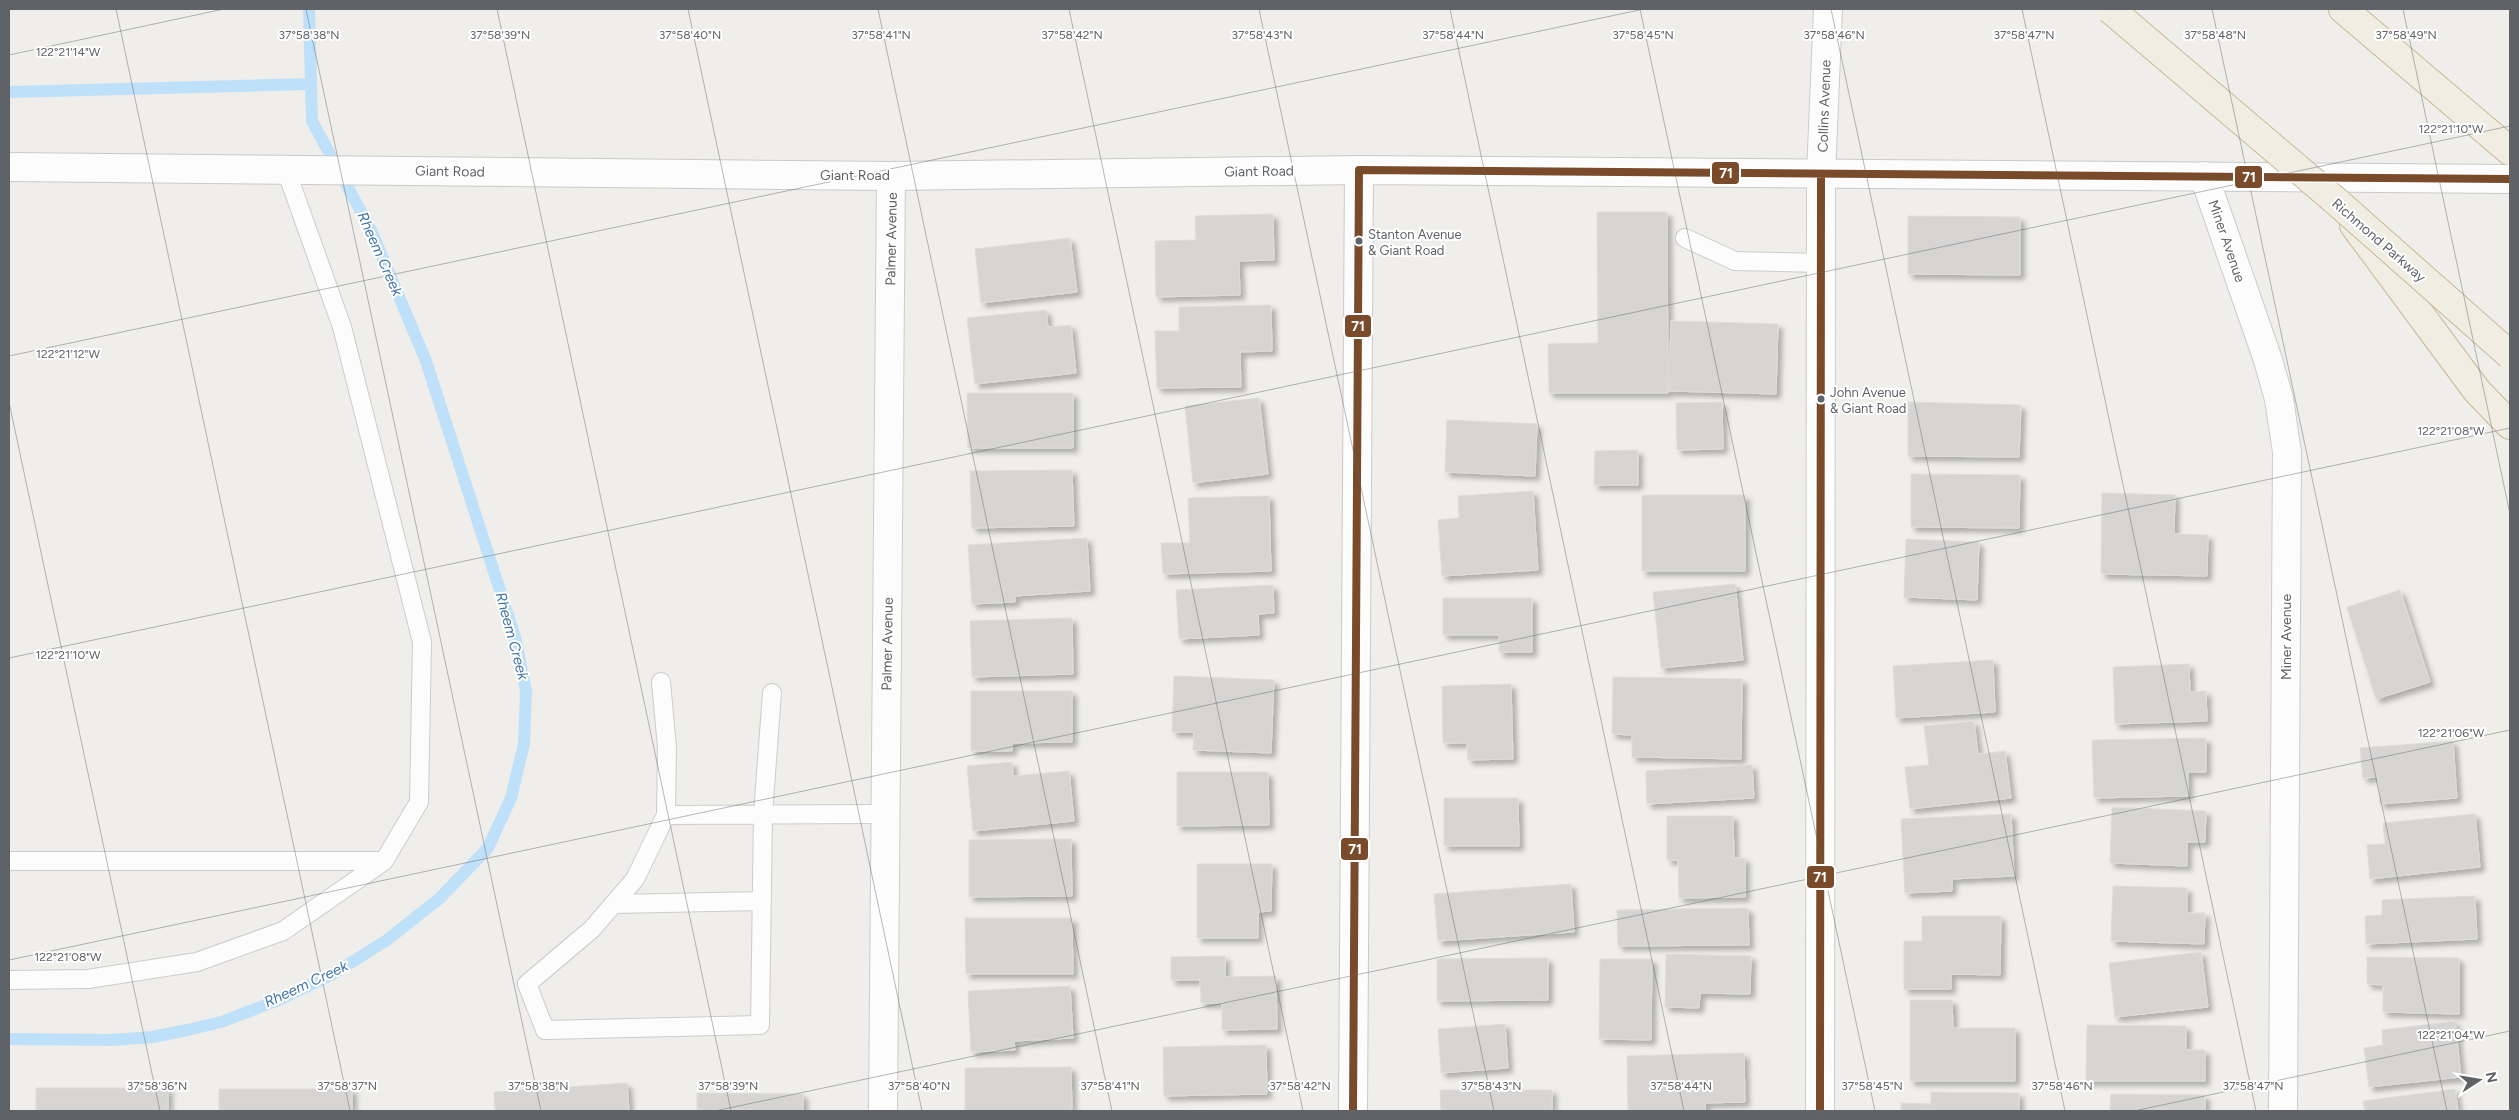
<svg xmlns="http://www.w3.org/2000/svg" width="2519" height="1120" viewBox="0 0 2519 1120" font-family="Figtree,sans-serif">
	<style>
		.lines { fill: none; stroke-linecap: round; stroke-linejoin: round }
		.stream { stroke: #bfe0f9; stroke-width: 12 }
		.building { fill: #d6d5d3; stroke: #deddd9; filter: url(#shadow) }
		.lane-casing { stroke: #cbcccc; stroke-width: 20 }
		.street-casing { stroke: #cbcccc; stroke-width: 30 }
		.secondary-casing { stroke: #cacacb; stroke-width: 30 }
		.highway-casing { stroke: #c8b996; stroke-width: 30 }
		.lane { stroke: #fdfcfc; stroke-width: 18 }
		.street { stroke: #fdfcfc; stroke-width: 28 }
		.secondary { stroke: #fdfcfc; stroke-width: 28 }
		.highway { stroke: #f0ede3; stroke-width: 28 }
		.highway-bridge-casing { stroke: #c8b996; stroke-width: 30; stroke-linecap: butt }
		.highway-bridge { stroke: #f0ede3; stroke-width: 28 }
		.bus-1-casing { stroke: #fff; stroke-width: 11 }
		.bus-1 { stroke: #7a4b2a; stroke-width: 8 }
		.ticks { fill: none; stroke: #5f6368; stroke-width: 1; stroke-opacity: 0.45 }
		.bus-dot { fill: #5f6368; stroke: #fff; stroke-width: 2 }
		.labels { text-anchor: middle; stroke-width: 4; stroke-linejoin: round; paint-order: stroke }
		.bus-label { font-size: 13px; fill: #5f6368; stroke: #fff; text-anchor: start }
		.street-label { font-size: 14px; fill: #5f6368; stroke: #fff }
		.water-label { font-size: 15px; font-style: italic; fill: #4174aa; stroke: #fff }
		.ticks-label { font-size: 12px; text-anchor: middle; fill: #5f6368; stroke: #fff; stroke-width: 4; stroke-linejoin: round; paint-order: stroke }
		.line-badge { stroke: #fff; stroke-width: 2 }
		.badge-label { font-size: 14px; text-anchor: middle; font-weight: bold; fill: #fff }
	</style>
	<defs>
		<filter id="shadow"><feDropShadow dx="4.5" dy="4.5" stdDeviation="2.5" flood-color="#0004"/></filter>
	</defs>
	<rect width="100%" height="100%" fill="#efeeea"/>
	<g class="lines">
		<!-- stream -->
		<path class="stream" d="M9,92L311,84
			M9,1039L112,1040L153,1037L187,1030L221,1022L276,1001L333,974L387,940L440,898L488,848L511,798L524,744L526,691L515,637L426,361L371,230L312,121L309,9"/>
	</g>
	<!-- building -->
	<path class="building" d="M1597,212H1667L1668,393H1549L1548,344L1598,343Z
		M1273,214L1274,260L1239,261L1240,295L1156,297L1155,241L1196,240L1195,216Z
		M1908,216L2020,217V275L1908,274Z
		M1070,238L1077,292L981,303L975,249Z
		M1271,305L1272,351L1240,352L1241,387L1157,388L1155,331H1179V307Z
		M1046,310L1048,327L1071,325L1076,373L975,384L967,318Z
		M1671,321L1778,324L1776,394L1669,391Z
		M967,393H1073V448H968Z
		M1259,398L1268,474L1193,483L1185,406Z
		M1722,402L1723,449L1677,450L1676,403Z
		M1908,402L2021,405L2019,457L1908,456Z
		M1447,420L1537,424L1535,476L1445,472Z
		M1638,450V485H1594L1595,451Z
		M1072,470L1074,526L972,528L970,471Z
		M1911,474L2020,475L2019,528L1911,527Z
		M1533,491L1538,570L1442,576L1438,520L1459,518L1458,496Z
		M2102,493L2175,495L2174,534L2208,535L2207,576L2101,574Z
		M1642,495H1745V571H1642Z
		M1269,496L1271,571L1163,574L1161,543H1190L1188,498Z
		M1087,538L1090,591L1015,596V602L972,604L968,545Z
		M1906,539L1979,542L1977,600L1904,597Z
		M1735,584L1743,660L1661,668L1653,592Z
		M1273,585L1274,613L1258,614L1259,635L1179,639L1176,590Z
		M2400,590L2430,682L2376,699L2347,607Z
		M1443,598H1532V652H1499V635H1443Z
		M1072,618L1073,674L972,677L970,621Z
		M1993,660L1995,712L1896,718L1893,666Z
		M2189,664L2190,692L2206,691L2207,721L2115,724L2113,667Z
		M1174,676L1274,680L1271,753L1193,750L1194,732H1172Z
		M1613,677L1742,679L1741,759L1632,757V735L1612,734Z
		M1511,684L1513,759L1468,760L1467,743H1443L1442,686Z
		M971,691H1072V742L1012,743V751H971Z
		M1974,721L1978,754L2005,751L2011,798L1910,809L1905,767L1929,765L1924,726Z
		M2206,738V772H2188V796L2094,798L2092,740Z
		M2453,741L2457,798L2380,804L2378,777L2363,778L2360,748Z
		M1012,762L1013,776L1069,771L1074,821L973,831L967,766Z
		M1752,765L1754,798L1647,804L1646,771Z
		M1177,772H1268L1269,825L1177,826Z
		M1444,798H1518L1519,846H1444Z
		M2112,807L2206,811L2205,842H2187V866L2110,863Z
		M2011,814L2014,876L1952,879V891L1905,893L1901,819Z
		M2475,814L2480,867L2370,879L2367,845L2385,844L2383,823Z
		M1667,816H1733L1734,858H1745V897L1679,898L1678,860H1667Z
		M1071,839L1072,896L969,897V840Z
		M1197,864H1272L1271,911L1258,912V938H1197Z
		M1571,884L1574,932L1438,941L1434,894Z
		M2113,886L2187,888V913H2205L2204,944L2111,941Z
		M2475,896L2477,939L2366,944L2365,916L2382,915V900Z
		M1748,908L1749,945L1618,946L1617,910Z
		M1922,916H2001L2000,975L1951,974V989H1904V941H1922Z
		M965,918H1072L1073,974H966Z
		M2201,952L2208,1007L2115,1017L2109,963Z
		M1666,954L1751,956L1750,994L1700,993L1699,1008L1665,1007Z
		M1225,956V977L1276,976L1277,1029L1222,1030V1003H1201L1200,980H1171V957Z
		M2367,957L2459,958V1014L2383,1012V985L2367,984Z
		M1548,958V1000L1437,1001V959Z
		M1600,959H1652L1651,1040L1599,1039Z
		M1070,986L1073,1038L1014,1041L1015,1050L971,1052L968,991Z
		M1910,1000H1952L1953,1028H2015V1081H1910Z
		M2455,1021L2461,1077L2369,1087L2364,1048L2383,1045L2382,1030Z
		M1505,1024L1508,1068L1441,1073L1438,1029Z
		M2087,1025L2186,1026V1050H2205V1081H2086Z
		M1266,1045L1267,1094L1164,1096L1163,1047Z
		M1744,1053L1745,1102L1705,1103V1111H1628L1627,1056Z
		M1071,1067L1072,1111H965V1068Z
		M627,1083L629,1111H495L494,1092Z
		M36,1088H168V1111H36Z
		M219,1089H352V1111H219Z
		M2455,1089L2458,1111H2365L2363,1101Z
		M1440,1090H1552V1111H1441Z
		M1931,1092L2019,1093V1111H1901V1103L1931,1104Z
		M697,1093L803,1094V1111H697Z
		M2111,1094L2205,1095V1111H2110Z"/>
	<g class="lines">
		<defs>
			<path id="lane" d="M1685,238L1735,261L1821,263
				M661,682L667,747L666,815
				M772,693L763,814L760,1025L545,1030L527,984L592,929L635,879L666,815L886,814
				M9,861H384
				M614,904L762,901
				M9,980L88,979L197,962L283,931L384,861L419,802L422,642L342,327L286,170"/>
			<path id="street" d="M2204,176L2268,360L2279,399L2287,452L2283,1111
				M883,1111L891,176
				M1820,1111L1821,174L1828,9"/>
			<path id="secondary" d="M9,167L891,176L1359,170L2510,179
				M1353,1111L1359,170"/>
			<path id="highway" d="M2343,9L2510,151
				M2354,225L2477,391L2510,425"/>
		</defs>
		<!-- lane casing -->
		<use href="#lane" class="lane-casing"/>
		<!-- street casing -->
		<use href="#street" class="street-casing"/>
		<!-- secondary casing -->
		<use href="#secondary" class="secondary-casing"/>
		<!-- highway casing -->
		<use href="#highway" class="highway-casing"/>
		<!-- lane -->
		<use href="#lane" class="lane"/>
		<!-- street -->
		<use href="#street" class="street"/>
		<!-- secondary -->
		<use href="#secondary" class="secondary"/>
		<!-- highway -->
		<use href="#highway" class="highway"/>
		<defs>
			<path id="highway-bridge" d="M2110,9L2337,202L2510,355"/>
		</defs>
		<!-- highway-bridge casing -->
		<use href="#highway-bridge" class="highway-bridge-casing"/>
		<!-- highway-bridge -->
		<use href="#highway-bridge" class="highway-bridge"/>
		<defs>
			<path id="bus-1" d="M1353,1111L1359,170L2510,179
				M1820,1111L1821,174"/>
		</defs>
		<!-- bus-1 casing -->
		<use href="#bus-1" class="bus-1-casing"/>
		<!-- bus-1 -->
		<use href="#bus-1" class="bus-1"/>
	</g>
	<!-- ticks -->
	<path class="ticks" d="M116,9L350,1111M306,9L541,1111M497,9L731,1111M688,9L922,1111M878,9L1112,1111M1069,9L1303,1111M1259,9L1494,1111M1450,9L1684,1111M1640,9L1875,1111M1831,9L2065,1111M2022,9L2256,1111M2212,9L2447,1111M2403,9L2510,514M9,55L224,9M9,356L1644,9M9,402L160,1111M9,658L2510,126M9,960L2510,428M715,1111L2510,730M2134,1111L2510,1031"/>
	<!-- markers -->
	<g class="bus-dot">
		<circle cx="1359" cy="241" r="4.5"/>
		<circle cx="1821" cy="399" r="4.5"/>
	</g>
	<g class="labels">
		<!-- bus labels -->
		<g class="bus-label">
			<text x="1368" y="239">Stanton Avenue<tspan x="1368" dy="16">&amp; Giant Road</tspan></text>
			<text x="1830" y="397">John Avenue<tspan x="1830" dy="16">&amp; Giant Road</tspan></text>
		</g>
		<!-- street labels -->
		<g class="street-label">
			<text transform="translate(1824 106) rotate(-88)" y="5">Collins Avenue</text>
			<text transform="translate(450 171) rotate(1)" y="5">Giant Road</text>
			<text transform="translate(1259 171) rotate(-1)" y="5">Giant Road</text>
			<text x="855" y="180">Giant Road</text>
			<text transform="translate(891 239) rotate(-89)" y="5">Palmer Avenue</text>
			<text transform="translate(2379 240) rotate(41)" y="5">Richmond Parkway</text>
			<text transform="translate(2227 241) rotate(71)" y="5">Miner Avenue</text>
			<text transform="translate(2286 637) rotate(-90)" y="5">Miner Avenue</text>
			<text transform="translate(887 644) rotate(-89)" y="5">Palmer Avenue</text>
		</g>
		<!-- water labels -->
		<g class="water-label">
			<text transform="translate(380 254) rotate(66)" y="5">Rheem Creek</text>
			<text transform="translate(512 636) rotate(75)" y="5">Rheem Creek</text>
			<text transform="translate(306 984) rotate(-25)" y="5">Rheem Creek</text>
		</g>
	</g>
	<g class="ticks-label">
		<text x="309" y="39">37°58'38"N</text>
		<text x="500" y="39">37°58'39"N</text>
		<text x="690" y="39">37°58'40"N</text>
		<text x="881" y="39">37°58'41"N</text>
		<text x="1072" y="39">37°58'42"N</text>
		<text x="1262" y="39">37°58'43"N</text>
		<text x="1453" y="39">37°58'44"N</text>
		<text x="1643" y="39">37°58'45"N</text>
		<text x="1834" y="39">37°58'46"N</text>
		<text x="2024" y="39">37°58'47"N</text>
		<text x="2215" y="39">37°58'48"N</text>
		<text x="2406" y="39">37°58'49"N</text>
		<text x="68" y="56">122°21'14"W</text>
		<text x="2451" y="133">122°21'10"W</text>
		<text x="68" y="358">122°21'12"W</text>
		<text x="2451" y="435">122°21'08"W</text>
		<text x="68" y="659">122°21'10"W</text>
		<text x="2451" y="737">122°21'06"W</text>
		<text x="68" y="961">122°21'08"W</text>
		<text x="2451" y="1039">122°21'04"W</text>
		<text x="157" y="1090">37°58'36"N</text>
		<text x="347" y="1090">37°58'37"N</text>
		<text x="538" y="1090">37°58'38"N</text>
		<text x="728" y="1090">37°58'39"N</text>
		<text x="919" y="1090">37°58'40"N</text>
		<text x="1110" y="1090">37°58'41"N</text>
		<text x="1300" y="1090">37°58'42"N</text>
		<text x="1491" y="1090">37°58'43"N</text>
		<text x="1681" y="1090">37°58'44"N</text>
		<text x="1872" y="1090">37°58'45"N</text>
		<text x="2062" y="1090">37°58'46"N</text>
		<text x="2253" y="1090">37°58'47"N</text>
	</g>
	<g class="line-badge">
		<rect x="1711" y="161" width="29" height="24" rx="5" fill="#7a4b2a"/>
		<rect x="2234" y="165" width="29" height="24" rx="5" fill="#7a4b2a"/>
		<rect x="1344" y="314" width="28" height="24" rx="5" fill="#7a4b2a"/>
		<rect x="1340" y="837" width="29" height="24" rx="5" fill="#7a4b2a"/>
		<rect x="1806" y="865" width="29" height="24" rx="5" fill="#7a4b2a"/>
	</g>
	<g class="badge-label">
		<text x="1726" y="178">71</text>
		<text x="2249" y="182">71</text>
		<text x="1358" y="331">71</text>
		<text x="1355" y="854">71</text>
		<text x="1820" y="882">71</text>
	</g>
	<!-- border -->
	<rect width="2519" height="1120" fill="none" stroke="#5f6368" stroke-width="20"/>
	<!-- north arrow -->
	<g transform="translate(2479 1080) rotate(78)" stroke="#ffffff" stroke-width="4" paint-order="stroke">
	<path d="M0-4L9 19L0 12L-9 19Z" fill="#5f6368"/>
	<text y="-8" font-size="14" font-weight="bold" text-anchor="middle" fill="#5f6368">N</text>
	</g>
</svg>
